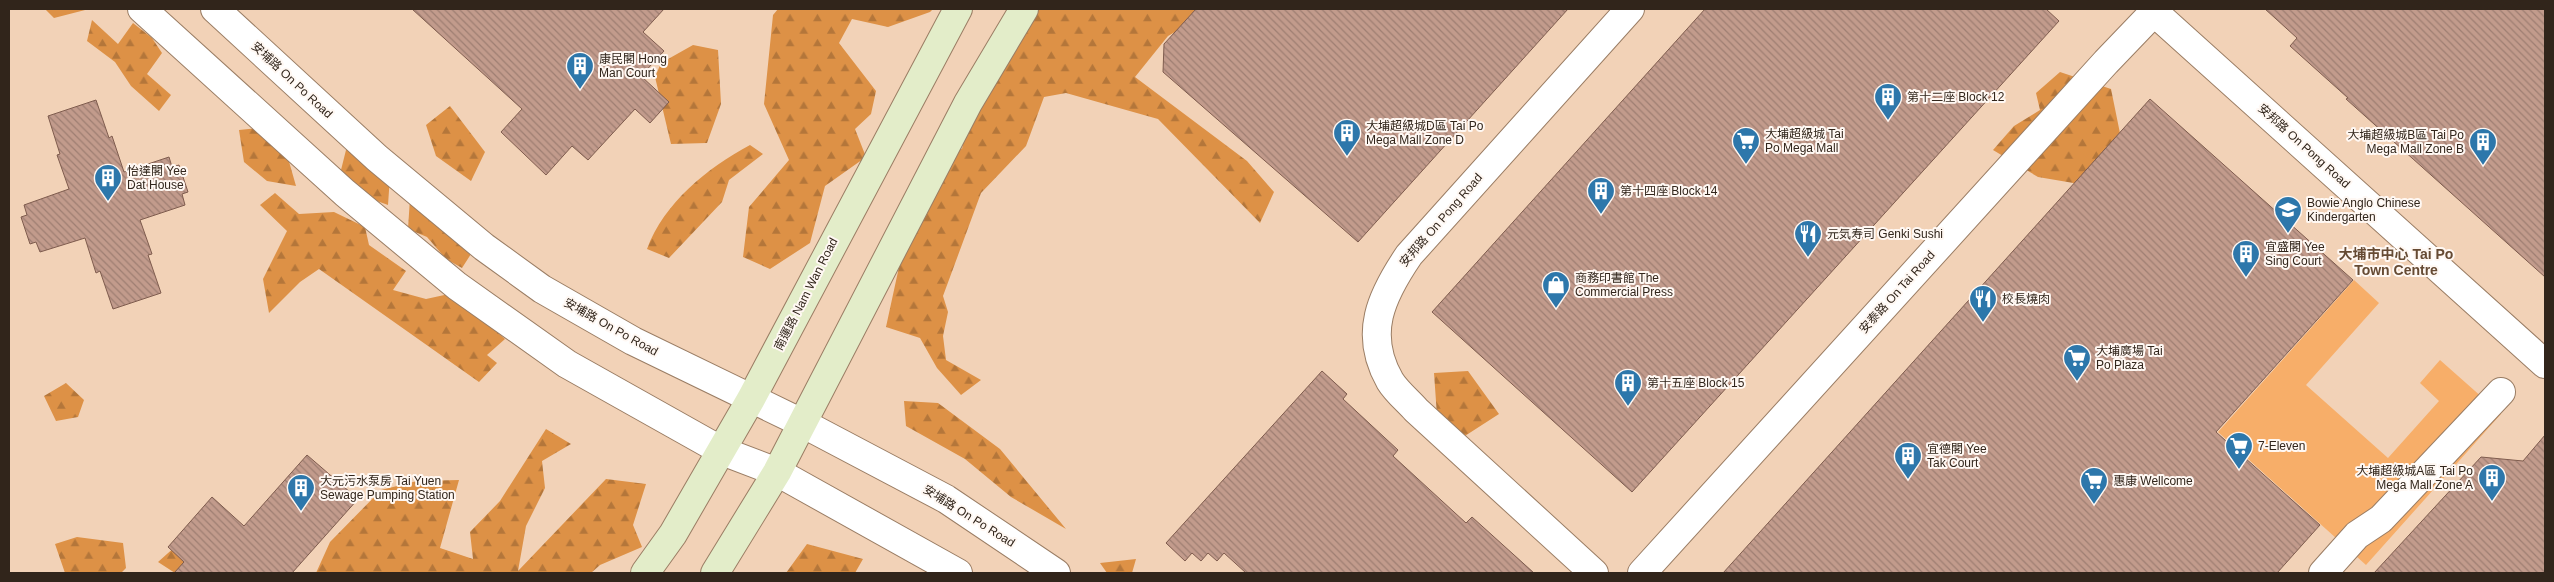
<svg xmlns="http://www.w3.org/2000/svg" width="2554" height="582" viewBox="0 0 2554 582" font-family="Helvetica,'Noto Sans TC',sans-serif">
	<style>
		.forest { fill: url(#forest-firs) }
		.park { fill: #f7ae69 }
		.building { fill: url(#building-back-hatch); stroke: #7f5c4e }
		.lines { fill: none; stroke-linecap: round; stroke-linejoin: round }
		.pedestrian-casing { stroke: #9a7d64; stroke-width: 30 }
		.minor-casing { stroke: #9a7d64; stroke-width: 30 }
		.tertiary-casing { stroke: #9a7d64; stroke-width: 30 }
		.secondary-casing { stroke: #9a7d64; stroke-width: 30 }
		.pedestrian { stroke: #fff; stroke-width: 28 }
		.minor { stroke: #fff; stroke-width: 28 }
		.tertiary { stroke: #fff; stroke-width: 28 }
		.secondary { stroke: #e3edc9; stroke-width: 28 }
		.labels { text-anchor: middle; stroke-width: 4; stroke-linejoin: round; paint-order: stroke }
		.poi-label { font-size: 12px; fill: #31251b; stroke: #fff8f3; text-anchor: start }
		.street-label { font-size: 12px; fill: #31251b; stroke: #fff8f3 }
		.neighbourhood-label { font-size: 14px; font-weight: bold; fill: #664b34; stroke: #fff8f3 }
	</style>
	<defs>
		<pattern id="forest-firs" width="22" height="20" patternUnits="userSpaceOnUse" patternTransform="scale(1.25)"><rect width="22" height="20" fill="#dd9146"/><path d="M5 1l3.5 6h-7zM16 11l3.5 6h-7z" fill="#b4763a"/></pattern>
		<pattern id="building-back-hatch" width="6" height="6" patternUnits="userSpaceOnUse" patternTransform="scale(1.25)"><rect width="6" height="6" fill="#c29b8c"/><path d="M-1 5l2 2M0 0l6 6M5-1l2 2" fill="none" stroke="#9e7e72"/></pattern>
	</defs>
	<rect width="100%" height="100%" fill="#f2d2b7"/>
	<!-- forest -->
	<path class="forest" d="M45,9H89L54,18Z
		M778,9H933L930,12L888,27L852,19L839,43L876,91L871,114L855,129L866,157L825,186L810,243L770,269L743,257L749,207L789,160L764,104L773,15Z
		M1022,9H1215L1168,36L1135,77L1247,161L1274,192L1260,223L1158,119L1066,93L1044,97L1026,146L981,193L943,296L948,312L943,336L946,360L981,380L961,395L937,368L920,338L886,327L907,230L942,134L962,149L969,114Z
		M92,20L118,44L133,23L152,38L162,53L147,74L171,95L159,111L131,86L115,62L87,41Z
		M693,45L718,50L721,104L707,143L671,144L655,77L661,63Z
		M2060,72L2111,89L2124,153L2097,187L2038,177L1993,150L2014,126L2040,110L2036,93Z
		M450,106L485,152L471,181L436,156L426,125Z
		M258,128L286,151L296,186L267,181L244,162L239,130Z
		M750,145L763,154L729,180L722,202L669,258L647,249C664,203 707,168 750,145Z
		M346,150L362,151L390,176L388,205L366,197L340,174Z
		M275,193L299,214L334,212L365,227L369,245L406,271L393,290L426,299L449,294L469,307L505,339L487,355L497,363L479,382L319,269L300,282L269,313L263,279L287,231L260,205Z
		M410,198L471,254L462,268L446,259L427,237L408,229Z
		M1468,371L1499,414L1454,443L1438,430L1434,373Z
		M66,383L84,400L78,417L56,421L44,396Z
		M904,401L938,403L1000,449L1066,529L1011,497L965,459L906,426Z
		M546,429L571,444L542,461L545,488L526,526L518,571L606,479L646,484L633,525L642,547L600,565L591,573H316L330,542L381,490L417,481L459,480L440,548L473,559L470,532L500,501Z
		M77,537L123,543L126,568L121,573H65L55,544Z
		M186,537L205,554L191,573H175L158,562Z
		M807,544L863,559L855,573H786Z
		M1136,559L1132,573H1107L1100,563Z"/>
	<!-- park -->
	<path class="park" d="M2354,280L2379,303L2306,385L2388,458L2439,401L2420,383L2440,360L2501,414L2366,565L2218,432Z"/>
	<!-- building -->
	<path class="building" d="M412,9H664L643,32L664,51L641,76L669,102L650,123L635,109L588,160L572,146L546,175L501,132L522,109Z
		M1196,9H1568L1358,242L1163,72L1164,44Z
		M1705,9H2046L2059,21L1632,492L1432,312Z
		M2265,9H2545V277L2346,99L2348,98L2290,46L2297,38Z
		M2150,99L2353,280L2216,432L2320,525L2277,573H1723Z
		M96,100L109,138L112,136L124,172L169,157L172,167L179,165L188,192L182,194L185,205L140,220L152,254L148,255L161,293L113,309L100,271L96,273L85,238L40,252L36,242L30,244L21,217L27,215L24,205L69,189L57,155L60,154L48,116Z
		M1322,371L1347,394L1343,399L1398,450L1393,456L1466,523L1472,517L1534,573H1246L1224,553L1217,561L1208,553L1201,561L1192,553L1185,561L1166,543Z
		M2545,435V573H2374L2481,457L2523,461Z
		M307,455L358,499L292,573H174L184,562L168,547L212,497L244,526Z"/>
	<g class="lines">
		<defs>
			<path id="pedestrian" d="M2323,573L2357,535L2381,519L2501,392"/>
			<path id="minor" d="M1594,573L1416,410C1408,401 1396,391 1390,381C1363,334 1381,296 1409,255L1630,9"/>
			<path id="tertiary" d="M142,9L345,193L457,286L567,364L722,451L777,472L958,573
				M215,9L377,158L484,247L542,289L633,341L802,423L946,499L1056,573
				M1642,573L2106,62L2154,12L2545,364"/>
			<path id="secondary" d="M645,573L673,534L751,399L958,9
				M715,573L777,472L968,103L1024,9"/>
		</defs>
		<!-- pedestrian casing -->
		<use href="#pedestrian" class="pedestrian-casing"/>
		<!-- minor casing -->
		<use href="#minor" class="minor-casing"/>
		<!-- tertiary casing -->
		<use href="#tertiary" class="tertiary-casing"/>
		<!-- secondary casing -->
		<use href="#secondary" class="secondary-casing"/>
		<!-- pedestrian -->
		<use href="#pedestrian" class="pedestrian"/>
		<!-- minor -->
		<use href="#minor" class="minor"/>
		<!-- tertiary -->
		<use href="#tertiary" class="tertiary"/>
		<!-- secondary -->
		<use href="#secondary" class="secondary"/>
	</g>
	<!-- icons -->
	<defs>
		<symbol id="building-pin" viewBox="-11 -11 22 30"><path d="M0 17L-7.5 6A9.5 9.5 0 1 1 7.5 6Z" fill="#2d77ab" stroke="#fff8f3"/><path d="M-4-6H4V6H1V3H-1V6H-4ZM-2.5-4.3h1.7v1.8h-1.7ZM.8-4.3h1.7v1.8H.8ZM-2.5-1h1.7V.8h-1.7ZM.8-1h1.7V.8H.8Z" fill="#fff"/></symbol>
		<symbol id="supermarket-pin" viewBox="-11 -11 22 30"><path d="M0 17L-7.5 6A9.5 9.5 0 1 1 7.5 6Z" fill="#2d77ab" stroke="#fff8f3"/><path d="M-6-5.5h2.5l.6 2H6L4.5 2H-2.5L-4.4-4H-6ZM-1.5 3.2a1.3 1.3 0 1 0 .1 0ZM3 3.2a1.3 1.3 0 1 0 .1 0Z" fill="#fff"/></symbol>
		<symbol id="school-pin" viewBox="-11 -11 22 30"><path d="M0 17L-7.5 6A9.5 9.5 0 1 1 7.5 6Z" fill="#2d77ab" stroke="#fff8f3"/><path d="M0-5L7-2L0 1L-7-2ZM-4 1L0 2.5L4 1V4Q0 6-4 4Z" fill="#fff"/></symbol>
		<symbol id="restaurant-pin" viewBox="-11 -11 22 30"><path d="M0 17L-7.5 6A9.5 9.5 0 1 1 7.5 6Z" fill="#2d77ab" stroke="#fff8f3"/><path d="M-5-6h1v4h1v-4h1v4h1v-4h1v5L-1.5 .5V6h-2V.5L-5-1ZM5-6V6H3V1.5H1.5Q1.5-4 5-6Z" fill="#fff"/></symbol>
		<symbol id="shop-pin" viewBox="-11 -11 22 30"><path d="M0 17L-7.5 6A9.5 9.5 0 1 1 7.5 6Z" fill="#2d77ab" stroke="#fff8f3"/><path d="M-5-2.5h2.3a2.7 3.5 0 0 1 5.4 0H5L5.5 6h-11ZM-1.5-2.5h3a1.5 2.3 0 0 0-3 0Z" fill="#fff"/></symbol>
	</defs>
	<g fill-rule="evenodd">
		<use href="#building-pin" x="564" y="50" width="32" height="43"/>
		<use href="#building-pin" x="1872" y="81" width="32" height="43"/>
		<use href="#building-pin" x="1331" y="117" width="32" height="43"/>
		<use href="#supermarket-pin" x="1730" y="125" width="32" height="43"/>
		<use href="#building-pin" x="2467" y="126" width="32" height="43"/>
		<use href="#building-pin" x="92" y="162" width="32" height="43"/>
		<use href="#building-pin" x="1585" y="175" width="32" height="43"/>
		<use href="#school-pin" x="2272" y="194" width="32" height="43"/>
		<use href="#restaurant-pin" x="1792" y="218" width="32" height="43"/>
		<use href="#building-pin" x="2230" y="238" width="32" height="43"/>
		<use href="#shop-pin" x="1540" y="269" width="32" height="43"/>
		<use href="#restaurant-pin" x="1967" y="283" width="32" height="43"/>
		<use href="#supermarket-pin" x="2061" y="342" width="32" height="43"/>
		<use href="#building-pin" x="1612" y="367" width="32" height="43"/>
		<use href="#supermarket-pin" x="2223" y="430" width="32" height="43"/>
		<use href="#building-pin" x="1892" y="440" width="32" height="43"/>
		<use href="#building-pin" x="2476" y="462" width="32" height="43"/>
		<use href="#supermarket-pin" x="2078" y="465" width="32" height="43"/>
		<use href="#building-pin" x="285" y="472" width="32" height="43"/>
	</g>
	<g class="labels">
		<!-- poi labels -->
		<g class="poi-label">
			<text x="599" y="63">康民閣 Hong<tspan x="599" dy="14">Man Court</tspan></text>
			<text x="1907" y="101">第十二座 Block 12</text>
			<text x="1366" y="130">大埔超級城D區 Tai Po<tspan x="1366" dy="14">Mega Mall Zone D</tspan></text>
			<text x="1765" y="138">大埔超級城 Tai<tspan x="1765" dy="14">Po Mega Mall</tspan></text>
			<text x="2464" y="139" text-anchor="end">大埔超級城B區 Tai Po<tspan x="2464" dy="14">Mega Mall Zone B</tspan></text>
			<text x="127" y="175">怡達閣 Yee<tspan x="127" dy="14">Dat House</tspan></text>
			<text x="1620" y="195">第十四座 Block 14</text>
			<text x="2307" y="207">Bowie Anglo Chinese<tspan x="2307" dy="14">Kindergarten</tspan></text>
			<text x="1827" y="238">元気寿司 Genki Sushi</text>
			<text x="2265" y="251">宜盛閣 Yee<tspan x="2265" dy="14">Sing Court</tspan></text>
			<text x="1575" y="282">商務印書館 The<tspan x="1575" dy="14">Commercial Press</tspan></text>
			<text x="2002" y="303">校長燒肉</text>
			<text x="2096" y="355">大埔廣場 Tai<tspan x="2096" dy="14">Po Plaza</tspan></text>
			<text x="1647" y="387">第十五座 Block 15</text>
			<text x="2258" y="450">7-Eleven</text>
			<text x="1927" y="453">宜德閣 Yee<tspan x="1927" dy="14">Tak Court</tspan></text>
			<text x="2473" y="475" text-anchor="end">大埔超級城A區 Tai Po<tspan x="2473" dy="14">Mega Mall Zone A</tspan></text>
			<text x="320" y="485">大元污水泵房 Tai Yuen<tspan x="320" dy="14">Sewage Pumping Station</tspan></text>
			<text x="2113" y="485">惠康 Wellcome</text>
		</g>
		<!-- street labels -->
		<g class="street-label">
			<text transform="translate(292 80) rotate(43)" y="4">安埔路 On Po Road</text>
			<text transform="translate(2304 146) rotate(42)" y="4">安邦路 On Pong Road</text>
			<text transform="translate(1441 220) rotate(-49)" y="4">安邦路 On Pong Road</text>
			<text transform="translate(1897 292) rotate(-48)" y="4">安泰路 On Tai Road</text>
			<text transform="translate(806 294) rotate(-63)" y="4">南運路 Nam Wan Road</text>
			<text transform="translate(611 327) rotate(29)" y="4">安埔路 On Po Road</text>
			<text transform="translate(969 516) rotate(32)" y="4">安埔路 On Po Road</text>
		</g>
		<!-- neighbourhood labels -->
		<g class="neighbourhood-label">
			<text x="2396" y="259">大埔市中心 Tai Po<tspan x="2396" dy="16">Town Centre</tspan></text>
		</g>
	</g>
	<!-- border -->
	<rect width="2554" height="582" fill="none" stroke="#31251b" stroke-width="20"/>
</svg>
